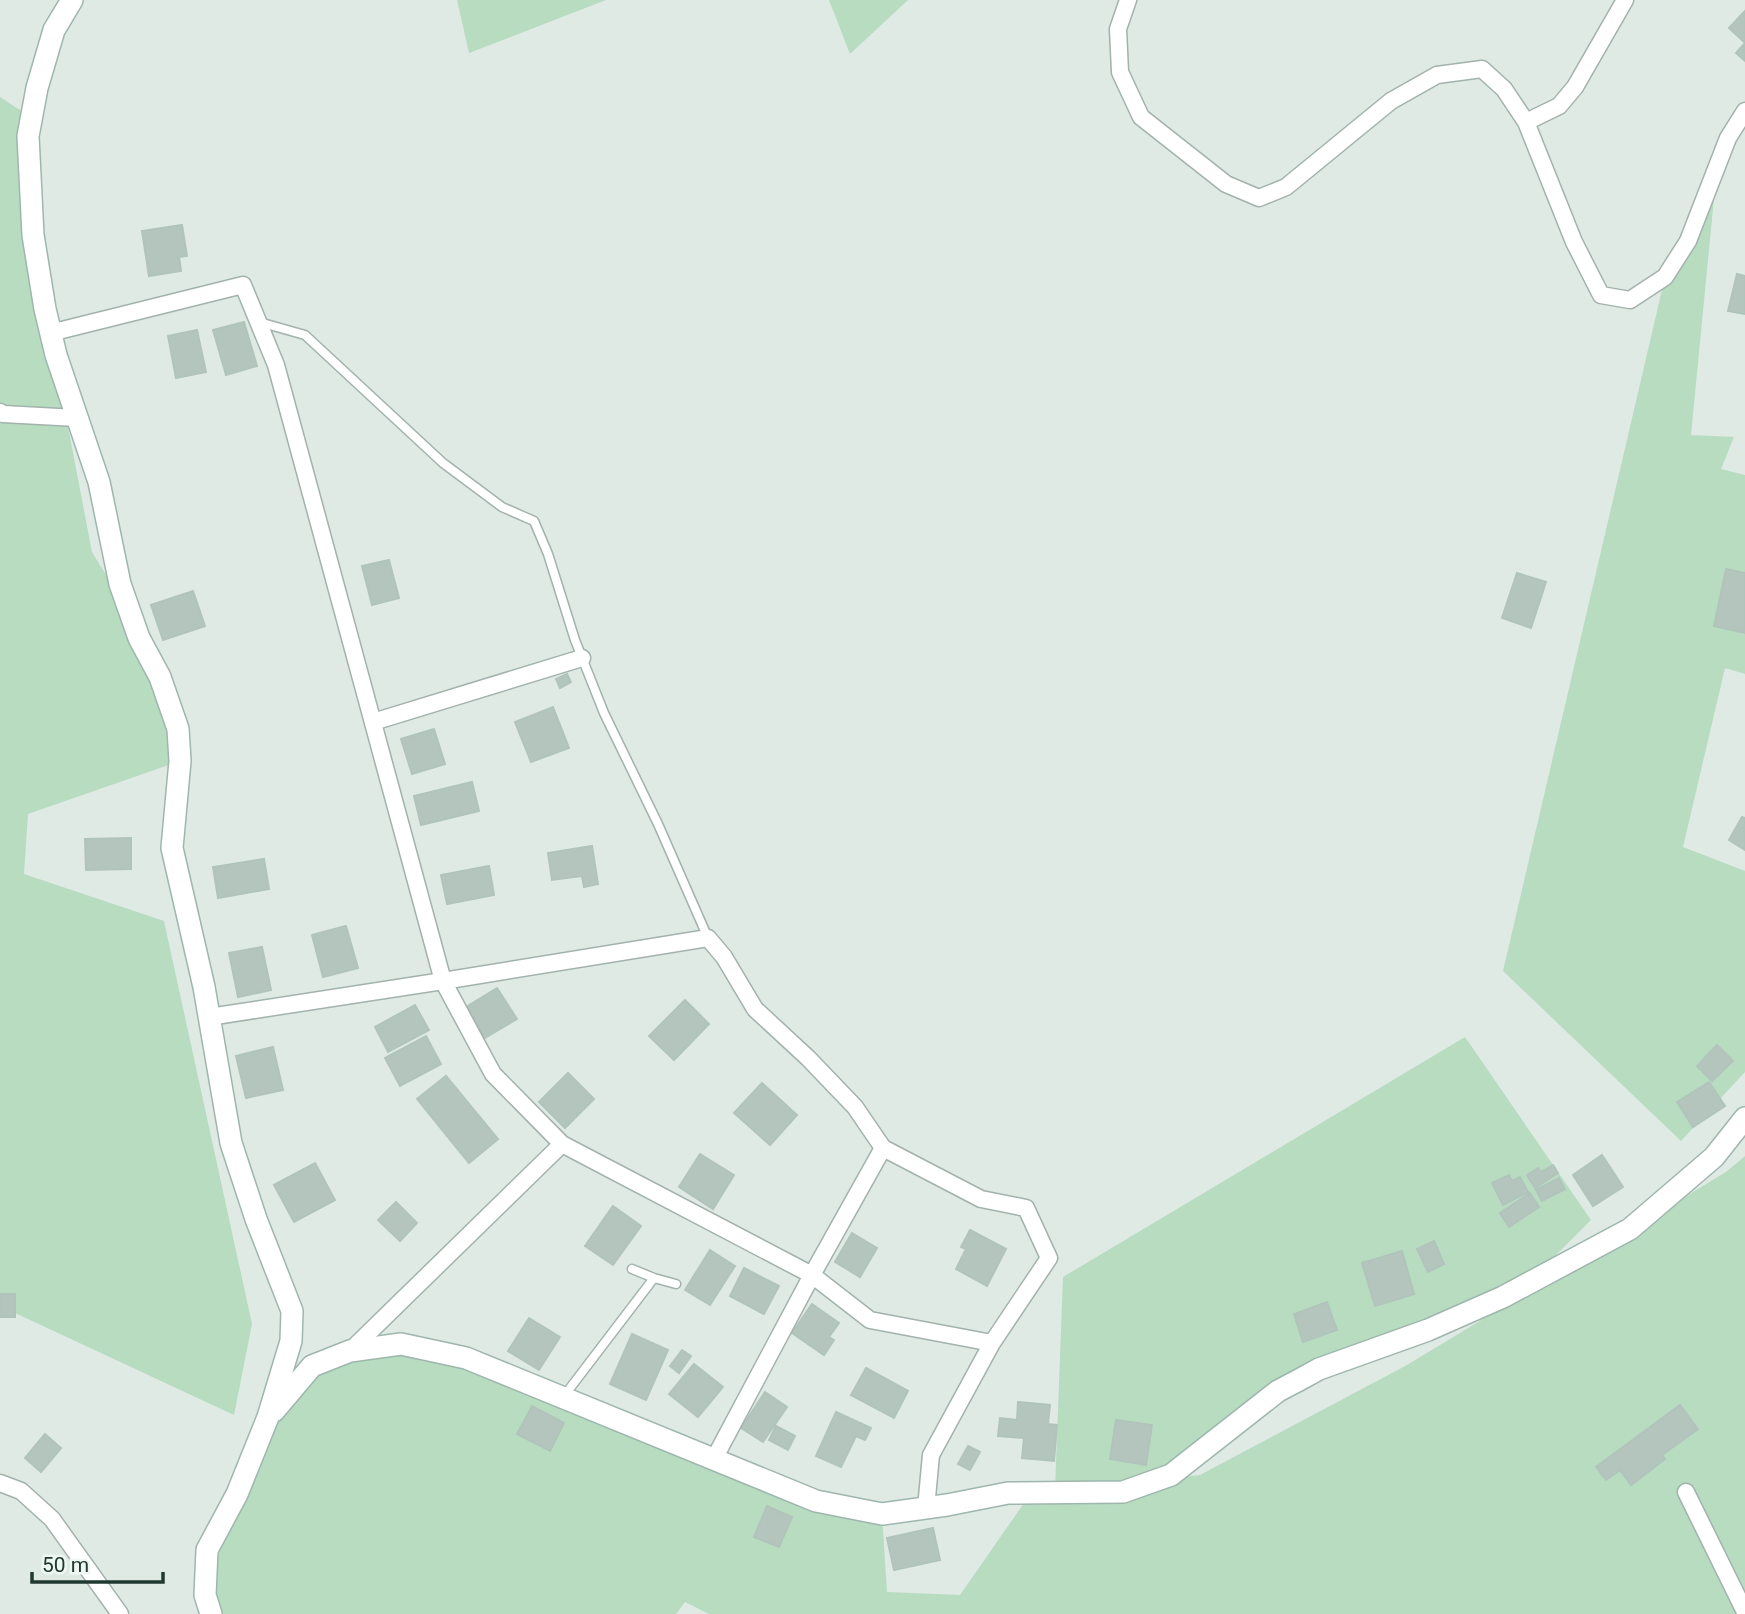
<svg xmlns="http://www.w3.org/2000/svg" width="1745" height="1614" viewBox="0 0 1745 1614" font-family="Roboto,sans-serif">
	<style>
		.green { fill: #b7dcc0 }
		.building { fill: #b4c5be; stroke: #b1c4bc; stroke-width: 2 }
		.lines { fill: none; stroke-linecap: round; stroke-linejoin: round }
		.lane-casing { stroke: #a2b2ac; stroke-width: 11 }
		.street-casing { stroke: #a2b2ac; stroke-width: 19 }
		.secondary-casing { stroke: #9eb6ad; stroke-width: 24 }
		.lane { stroke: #fff; stroke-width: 8 }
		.street { stroke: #fff; stroke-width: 16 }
		.secondary { stroke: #fff; stroke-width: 21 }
	</style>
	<rect width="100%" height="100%" fill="#dfeae5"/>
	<!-- green -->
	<path class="green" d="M457,0H606L469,53Z
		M829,0H908L850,54Z
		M0,97L32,118L50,333L92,552L132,617L180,761L28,814L24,874L164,921L252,1324L234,1415L0,1306Z
		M1717,167L1691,435L1734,437L1721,469L1745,475V674L1725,668L1683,847L1745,871V1072L1681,1141L1503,971L1665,277Z
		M1465,1037L1591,1220L1525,1286L1299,1380L1171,1475L1121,1483L1200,1475L1407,1365L1726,1172L1745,1156V1614H709L685,1602L676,1614H221L205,1595L253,1455L312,1366L431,1351L882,1514L887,1592L960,1595L1031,1493L1055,1490L1063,1277Z"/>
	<!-- building -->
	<path class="building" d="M1745,11V43L1729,28Z
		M1745,43V61L1736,53Z
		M182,225L187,256L179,257L181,271L149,276L142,231Z
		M1737,274L1745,276V314L1728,311Z
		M244,322L257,366L226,375L213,330Z
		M197,330L206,372L176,378L168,336Z
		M389,560L399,598L372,605L362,566Z
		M1726,569L1745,573V633L1714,626Z
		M1517,573L1546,582L1531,628L1502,618Z
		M193,591L205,626L163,640L151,605Z
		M567,674L571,682L560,688L556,679Z
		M553,707L569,748L531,762L515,722Z
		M434,729L445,764L412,774L401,739Z
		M472,782L479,811L421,825L414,796Z
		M1742,817L1745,818V850L1729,840Z
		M131,838V869L86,870L85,839Z
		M592,846L598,884L584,887L582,876L552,880L548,853Z
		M264,859L269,889L218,898L213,867Z
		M489,866L494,895L447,904L441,875Z
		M346,926L358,968L323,977L312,935Z
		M262,947L271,990L238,997L229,953Z
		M497,988L517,1019L485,1038L466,1007Z
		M685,1000L709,1024L674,1060L649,1036Z
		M415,1005L429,1030L388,1052L375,1027Z
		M426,1036L441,1064L400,1086L385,1058Z
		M1717,1045L1733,1061L1712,1081L1697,1066Z
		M273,1047L283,1090L246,1098L236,1056Z
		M568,1073L594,1099L565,1128L539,1102Z
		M446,1076L498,1139L469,1163L417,1099Z
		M1709,1082L1725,1106L1693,1127L1677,1102Z
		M762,1083L797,1115L770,1145L734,1113Z
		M700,1154L734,1175L713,1209L679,1187Z
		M1602,1155L1623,1187L1593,1206L1573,1175Z
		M315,1163L335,1200L294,1222L274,1185Z
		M1553,1165L1558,1173L1535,1188L1527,1175L1538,1168L1541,1172Z
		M1509,1175L1512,1181L1520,1177L1528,1192L1503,1205L1492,1183Z
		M1559,1178L1565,1189L1542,1201L1536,1190Z
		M1530,1193L1539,1207L1509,1227L1500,1213Z
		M396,1202L417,1223L400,1241L378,1220Z
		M613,1206L641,1226L613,1265L585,1246Z
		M970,1230L1006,1249L987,1286L956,1269L966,1249L961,1247Z
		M852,1233L877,1248L860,1277L835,1262Z
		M1434,1241L1444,1264L1428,1272L1417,1249Z
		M710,1250L735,1266L710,1305L685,1290Z
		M1402,1251L1414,1294L1375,1306L1362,1263Z
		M744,1268L779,1286L764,1314L730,1296Z
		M1,1294H15V1317H0Z
		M1327,1302L1337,1330L1303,1342L1294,1314Z
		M812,1304L839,1323L829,1337L834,1340L824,1355L792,1333Z
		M529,1318L560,1337L539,1370L508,1351Z
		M632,1334L668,1350L646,1400L610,1384Z
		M682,1350L691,1356L679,1373L670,1366Z
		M694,1364L723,1387L698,1417L669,1394Z
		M866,1368L908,1391L894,1418L851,1395Z
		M765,1392L787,1407L763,1442L741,1428Z
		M1018,1402L1050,1405L1048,1424L1057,1425L1054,1461L1022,1458L1024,1438L998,1436L1000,1418L1017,1420Z
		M1680,1405L1698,1429L1662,1455L1665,1459L1631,1485L1620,1470L1606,1480L1596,1467Z
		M532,1406L564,1423L550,1451L517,1434Z
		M836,1412L871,1428L865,1440L856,1436L841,1467L816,1456Z
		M1116,1420L1152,1425L1146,1465L1110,1459Z
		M776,1426L795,1436L788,1450L769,1440Z
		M45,1434L61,1448L41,1472L25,1458Z
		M968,1446L980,1452L970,1470L958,1464Z
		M767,1506L792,1517L779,1547L754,1537Z
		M933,1528L940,1560L894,1570L887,1538Z"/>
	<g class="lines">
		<defs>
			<path id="lane" d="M259,322L305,335L443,463L502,507L534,521L548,554L575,640L604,713L658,824L708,938
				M632,1269L654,1278L676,1284
				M564,1396L654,1278"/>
			<path id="street" d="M1128,0L1118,29L1120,72L1141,117L1226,184L1259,198L1286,187L1391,101L1437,75L1482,69L1504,89L1526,122L1574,242L1601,295L1630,300L1665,277L1688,241L1728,138L1745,111
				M1526,122L1559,106L1575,87L1625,0
				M50,333L243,285L276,365L443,981L209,1017
				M0,412L3,414L77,418
				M373,722L582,658
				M562,1144L493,1074L443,981L708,938L724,957L755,1009L808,1058L855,1107L883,1148
				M883,1148L981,1199L1026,1208L1049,1258L992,1343L870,1320L812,1275Z
				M350,1351L562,1144L812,1275L714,1459
				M0,1483L21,1491L52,1519L120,1614
				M1686,1492L1745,1612
				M926,1508L931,1455L992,1343"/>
			<path id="secondary" d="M72,0L54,30L37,88L28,136L33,235L45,309L56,355L99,482L120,584L139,638L160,677L178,729L180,761L172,848L204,987L231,1143L256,1219L292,1311L291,1341L268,1417L237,1494L207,1550L205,1595L211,1614
				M274,1411L312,1366L350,1351L401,1344L466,1358L816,1501L882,1514L947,1505L1008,1493L1123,1492L1171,1475L1278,1391L1299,1380L1319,1369L1428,1330L1503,1297L1630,1229L1714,1157L1745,1118"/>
		</defs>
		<!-- lane casing -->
		<use href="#lane" class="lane-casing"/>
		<!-- street casing -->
		<use href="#street" class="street-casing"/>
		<!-- secondary casing -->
		<use href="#secondary" class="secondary-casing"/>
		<!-- lane -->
		<use href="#lane" class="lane"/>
		<!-- street -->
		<use href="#street" class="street"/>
		<!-- secondary -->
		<use href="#secondary" class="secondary"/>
	</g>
	<!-- scale -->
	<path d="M32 1572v10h131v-10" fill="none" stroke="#203a32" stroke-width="3.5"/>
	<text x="42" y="1572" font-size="21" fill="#203a32" stroke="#eff7f3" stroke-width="5" paint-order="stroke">50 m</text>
</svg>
